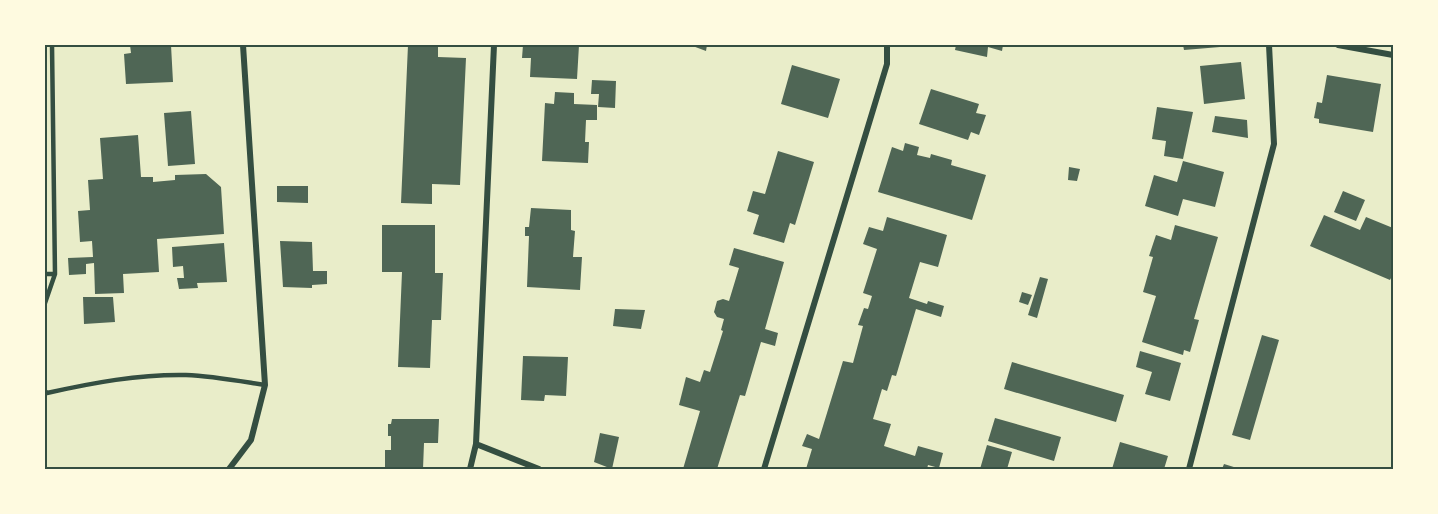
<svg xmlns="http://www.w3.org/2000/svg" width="1438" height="514" viewBox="0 0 1438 514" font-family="Overpass,sans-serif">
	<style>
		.building { fill: #4f6655 }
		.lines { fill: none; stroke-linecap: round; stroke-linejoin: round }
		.service { stroke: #344e41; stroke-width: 4.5 }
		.minor { stroke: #344e41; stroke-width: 6 }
		.neatline { fill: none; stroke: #344e41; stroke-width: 2 }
	</style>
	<rect width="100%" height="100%" fill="#e9edc9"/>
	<!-- building -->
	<path class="building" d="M130,45H171L173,82L126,84L124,54L131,53Z
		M408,45H438V57L466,58L460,185L432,184V204L401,203Z
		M523,45H579L577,79L530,77L531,58H522Z
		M690,45H707L706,51Z
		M956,45H1003L1002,51L988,47L987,57L955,50Z
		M1183,45H1220V47L1184,50Z
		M1241,62L1245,99L1204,104L1200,66Z
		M792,65L840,79L828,118L781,104Z
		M1327,75L1381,84L1373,132L1319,123V119L1314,118L1317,102L1322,103Z
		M592,80L616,81L615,108L598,107L599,94H591Z
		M931,89L979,104L976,113L986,115L979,135L971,132L968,140L919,124Z
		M555,92L574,93V104L597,105V120H586L585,142H589L588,163L542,161L545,103L554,104Z
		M1157,107L1193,112L1183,159L1164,156L1166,141L1152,139Z
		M191,111L195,164L168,166L164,113Z
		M1215,116L1247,120L1248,138L1212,132Z
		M138,135L141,177H153V182L175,180V175L206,174L221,187L224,234L157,239L159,272L123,274L124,293L95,294L94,263L86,264V274L69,275L68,258L93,257L92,241L80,242L78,211L90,210L88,180L103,179L100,138Z
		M905,143L919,147L917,155L930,158L931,154L952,160L951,165L986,175L972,220L878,192L892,147L903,151Z
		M778,151L814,162L795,225L790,223L784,243L753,234L759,215L747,211L753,191L765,194Z
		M1183,161L1224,172L1215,207L1183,199L1178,216L1145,206L1154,175L1177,182Z
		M1069,167L1080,169L1077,181L1068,180Z
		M277,186H308V203L277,202Z
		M1343,191L1365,200L1356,221L1334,212Z
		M531,208L571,210V230L575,231L573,257H582L580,290L527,287L529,236H525V227H529Z
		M1324,215L1360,230L1366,217L1393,228V274L1390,280L1310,246Z
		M887,217L947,235L938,267L920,262L909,298L927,304L928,301L944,306L941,317L916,309L896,376L892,375L887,391L882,389L873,419L891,424L884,446L915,456L918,446L943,453L939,468L928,465L927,469H806L812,449L802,446L807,434L819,439L843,361L853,363L863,326L858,325L864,308L868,309L872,296L863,293L877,249L863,244L869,227L883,231Z
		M382,225H435V273H443L441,320H432L430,368L398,367L402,272H382Z
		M1175,225L1218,237L1194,319L1199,320L1190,352L1184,350L1183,355L1142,342L1156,296L1143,292L1153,257L1149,256L1156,235L1171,240Z
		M280,241L312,242L313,271H327V284L312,285V288L283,287Z
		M224,243L227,282L197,283L198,288L179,289L177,278H184L183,266L173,267L172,247Z
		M734,248L784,262L765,329L778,333L775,346L761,342L745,396L740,395L717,469H683L700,411L679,405L686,377L700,382L704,370L710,372L723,331L721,330L724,319L717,317L714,312L717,301L723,299L729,301L739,268L729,265Z
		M1040,277L1048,279L1037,318L1028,315Z
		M1022,292L1032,295L1028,305L1019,302Z
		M83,297H113L115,322L84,324Z
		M615,309L645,310L641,329L613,326Z
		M1262,335L1279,340L1250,440L1232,435Z
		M1140,351L1181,363L1170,401L1145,394L1152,372L1136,367Z
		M523,356L568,357L566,396L545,395L544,401L521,400Z
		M1012,362L1124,395L1116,422L1004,389Z
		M995,418L1061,437L1054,461L988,441Z
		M392,419H439L438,443H424L423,469L385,467V450H391V436H388V424H391Z
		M600,433L619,437L612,469L594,462Z
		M1120,442L1168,456L1164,469H1112Z
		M987,445L1012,452L1007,469H980Z
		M1224,464L1237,468V469H1222Z"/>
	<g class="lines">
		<!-- service -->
		<path class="service" d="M45,274H55
			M45,303L55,274L52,45
			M45,391L47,393C92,383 139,374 186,375C212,376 239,381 265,385"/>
		<!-- minor -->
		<path class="minor" d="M1338,45L1393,55
			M476,444L539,469
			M229,469L251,440L265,385L243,45
			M470,469L476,444L494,45
			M764,469L887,64V45
			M1189,469L1274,144L1269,45"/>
	</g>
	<!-- border -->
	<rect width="1438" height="514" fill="none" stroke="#fefae0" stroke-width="93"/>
	<rect x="46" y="46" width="1346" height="422" class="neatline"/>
</svg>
